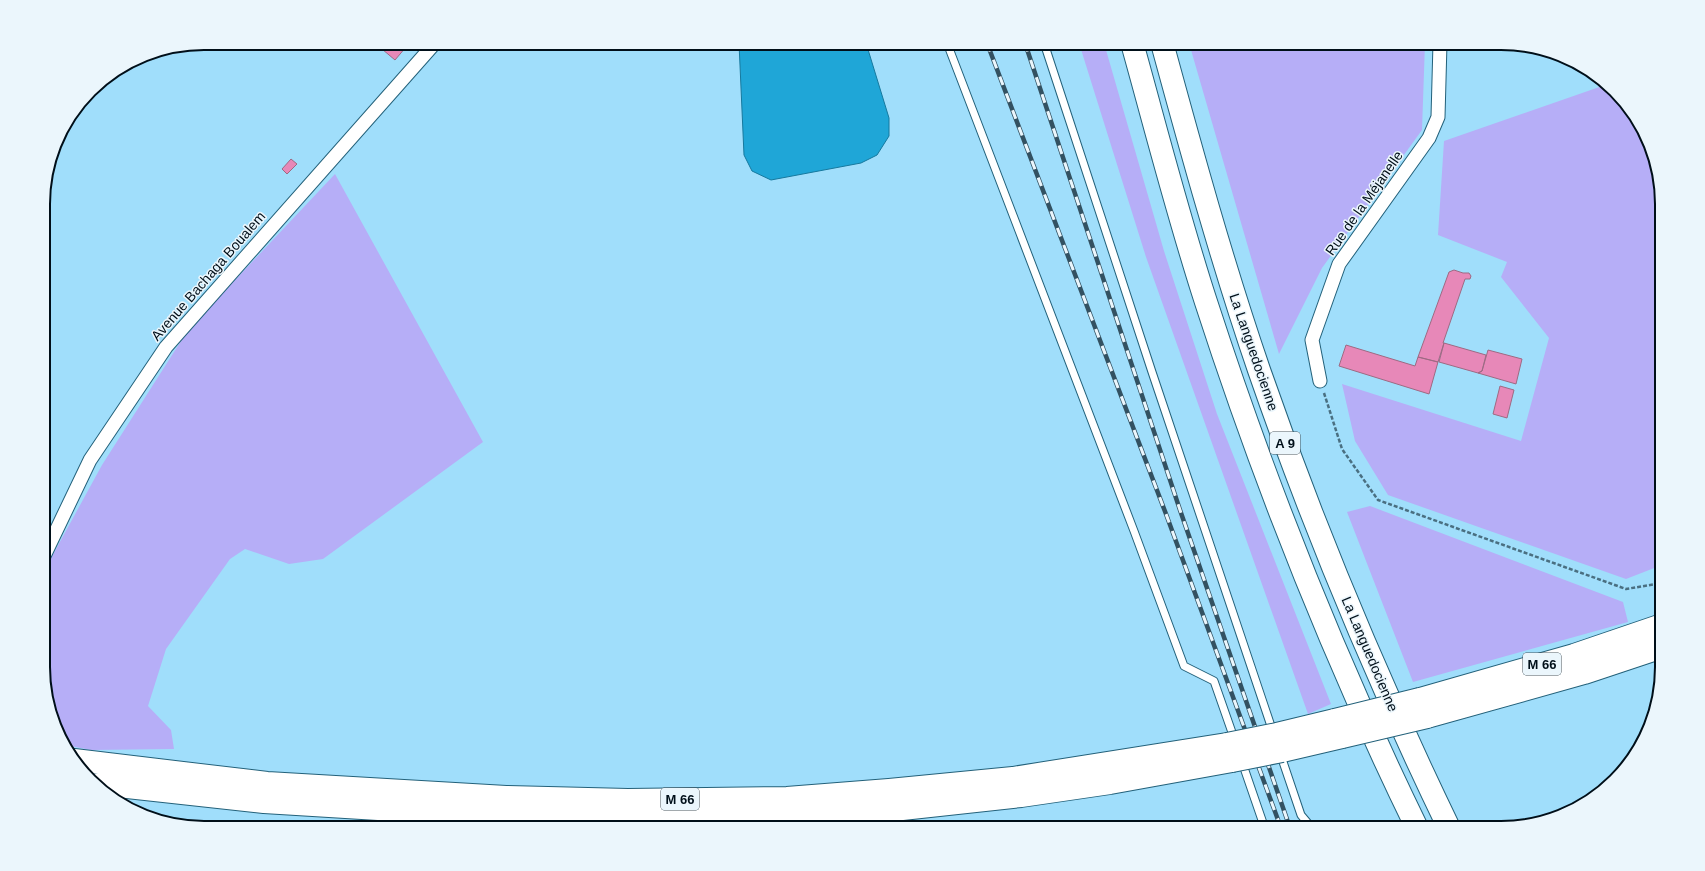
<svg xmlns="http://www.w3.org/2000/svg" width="1705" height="871" viewBox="0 0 1705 871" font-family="Arial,sans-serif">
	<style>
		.green { fill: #b6aef7 }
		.water { fill: #1fa6d7; stroke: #16799e }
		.building { fill: #e788b8; stroke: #9e6a83 }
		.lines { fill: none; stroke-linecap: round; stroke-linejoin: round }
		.lane-casing { stroke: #23617a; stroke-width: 9 }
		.street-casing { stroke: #23617a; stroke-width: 15 }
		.highway-casing { stroke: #23617a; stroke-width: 24 }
		.path { stroke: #4a6f81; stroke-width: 2.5; stroke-dasharray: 4 2; stroke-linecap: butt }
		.lane { stroke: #fff; stroke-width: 7 }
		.street { stroke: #fff; stroke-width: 13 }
		.highway { stroke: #fff; stroke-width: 22 }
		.rail-casing { stroke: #335161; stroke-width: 4.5 }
		.rail { stroke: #ebf6fc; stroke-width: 3; stroke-dasharray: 9; stroke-linecap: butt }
		.highway-bridge-casing { stroke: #23617a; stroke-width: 24; stroke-linecap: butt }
		.highway-bridge { stroke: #fff; stroke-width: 22 }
		.labels { text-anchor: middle; stroke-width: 3; stroke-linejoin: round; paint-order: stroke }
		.shield { fill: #ebf6fc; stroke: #46545d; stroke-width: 1 }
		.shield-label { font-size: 13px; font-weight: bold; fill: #000f19 }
		.street-label { font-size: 14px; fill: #000f19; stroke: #ebf6fc }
		.rim { fill: none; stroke: #000f19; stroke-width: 2 }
	</style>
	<rect width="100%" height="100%" fill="#a0defb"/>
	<!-- green -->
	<path class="green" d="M1079,43H1104L1164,251L1217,414L1331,704L1308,714L1146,257Z
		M1189,43H1425L1422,130L1322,268L1279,354Z
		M1608,84L1635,114L1661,183L1662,565L1626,579L1388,495L1355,441L1342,384L1521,441L1549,338L1501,277L1507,262L1438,235L1444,141Z
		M335,174L483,442L323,559L289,564L245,549L230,559L166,649L148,706L171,730L174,749L91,750L65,745L55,728L44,688V571L102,465L188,330Z
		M1370,506L1623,602L1628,622L1413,682L1347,512Z"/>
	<!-- water -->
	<path class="water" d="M739,43H866L889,118V136L877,155L861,163L771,180L752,171L744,155Z"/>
	<!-- building -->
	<path class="building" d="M379,43L380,44L382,43H402L406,47L395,60L376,44Z
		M291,159L297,164L287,174L282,169Z
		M1454,270L1463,273H1469L1471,276L1470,279H1465L1443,343H1444L1438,362L1418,357L1449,272Z
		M1444,343L1486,355L1482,371L1478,373L1439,362Z
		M1346,345L1415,366L1418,357L1438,362L1429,394L1339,366Z
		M1488,350L1522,359L1516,384L1478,373L1482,371Z
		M1500,386L1514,390L1507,418L1493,414Z"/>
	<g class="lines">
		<defs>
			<path id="lane" d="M947,43L1134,531L1184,666L1214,681L1235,741
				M1044,43L1152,372L1273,732
				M1280,753L1301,815L1312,828
				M1242,762L1263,823L1260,828"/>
			<path id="street" d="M1320,381L1312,340L1339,264L1429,138L1438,117L1440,43
				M44,556L90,460L166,347L435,43"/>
			<path id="highway" d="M1132,43C1156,129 1178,216 1206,302C1264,481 1334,658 1417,828
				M1162,43C1192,153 1222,262 1259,370C1313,526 1377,679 1449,828
				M1420,699L1574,655L1662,625
				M1427,717L1584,673L1662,647
				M1277,734L1335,720
				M1282,751L1342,737
				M74,760L267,783L506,797L628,800L787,798L889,790L1013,778L1227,744
				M100,784L264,802L509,817L630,820L792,815L893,810L1021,796L1110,783L1232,761"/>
		</defs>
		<!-- lane casing -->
		<use href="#lane" class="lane-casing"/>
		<!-- street casing -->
		<use href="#street" class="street-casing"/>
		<!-- highway casing -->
		<use href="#highway" class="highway-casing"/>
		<!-- path -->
		<path class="path" d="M1324,393L1342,449L1378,500L1626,589L1662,583"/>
		<!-- lane -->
		<use href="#lane" class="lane"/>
		<!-- street -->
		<use href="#street" class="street"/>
		<!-- highway -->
		<use href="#highway" class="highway"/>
		<defs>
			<path id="rail" d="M987,43L1166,514L1281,828
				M1025,43L1180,510L1290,828"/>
		</defs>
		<!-- rail casing -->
		<use href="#rail" class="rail-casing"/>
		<!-- rail -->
		<use href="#rail" class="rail"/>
		<defs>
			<path id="highway-bridge" d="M1335,720L1420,699
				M1342,737L1427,717
				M1227,744L1277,734
				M1232,761L1282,751"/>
		</defs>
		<!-- highway-bridge casing -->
		<use href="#highway-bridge" class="highway-bridge-casing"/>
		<!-- highway-bridge -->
		<use href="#highway-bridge" class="highway-bridge"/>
	</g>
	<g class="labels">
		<!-- shield labels -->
		<g class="shield">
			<rect x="1270" y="432" width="30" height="22" rx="3"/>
			<rect x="1523" y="653" width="38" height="22" rx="3"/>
			<rect x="661" y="788" width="38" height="22" rx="3"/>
		</g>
		<g class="shield-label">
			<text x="1285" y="448">A 9</text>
			<text x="1542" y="669">M 66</text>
			<text x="680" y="804">M 66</text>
		</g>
		<!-- street labels -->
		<g class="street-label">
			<text transform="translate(1364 203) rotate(-55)" y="5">Rue de la Méjanelle</text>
			<text transform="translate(208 276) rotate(-49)" y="5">Avenue Bachaga Boualem</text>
			<text transform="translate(1254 352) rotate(71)" y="5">La Languedocienne</text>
			<text transform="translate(1370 654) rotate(67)" y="5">La Languedocienne</text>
		</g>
	</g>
	<!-- crop -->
	<path d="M0 0H1705V871H0ZM204 50H1501A154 154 0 0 1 1655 204V667A154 154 0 0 1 1501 821H204A154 154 0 0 1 50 667V204A154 154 0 0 1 204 50Z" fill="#ebf6fc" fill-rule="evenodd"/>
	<path class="rim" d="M204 50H1501A154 154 0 0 1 1655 204V667A154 154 0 0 1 1501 821H204A154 154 0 0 1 50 667V204A154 154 0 0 1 204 50Z"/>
</svg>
